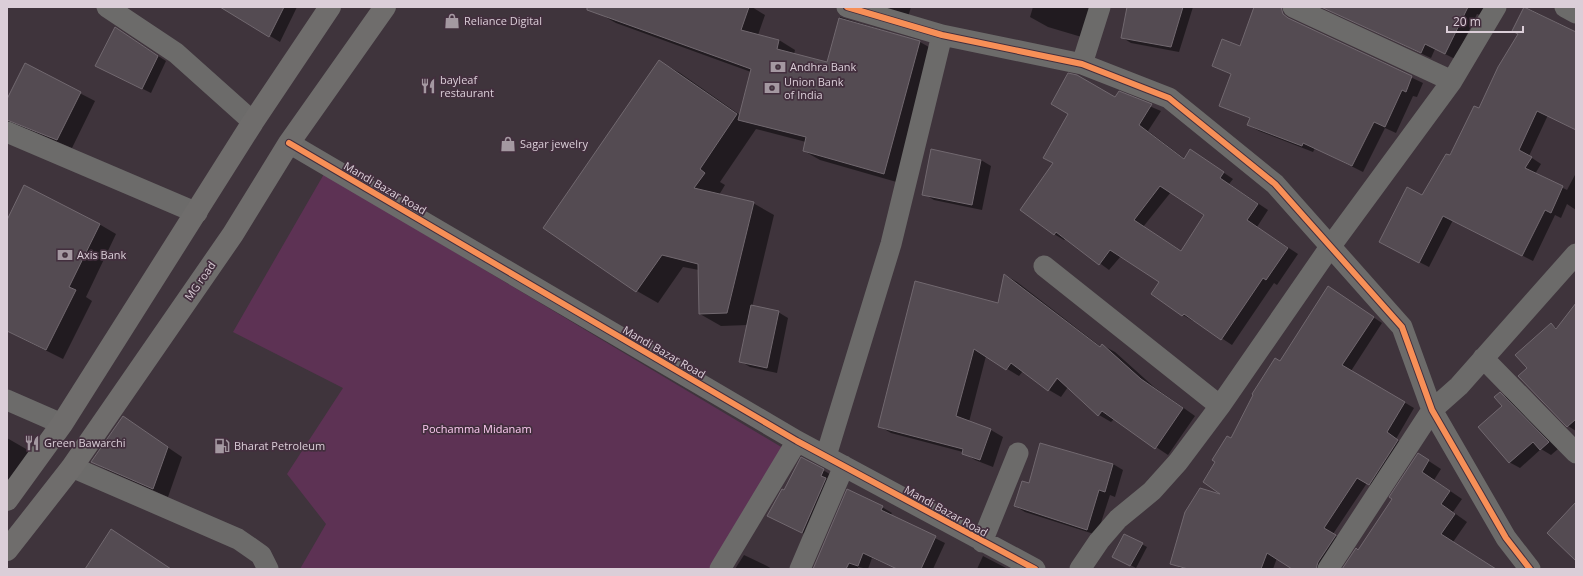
<svg xmlns="http://www.w3.org/2000/svg" width="1583" height="576" viewBox="0 0 1583 576" font-family="'Open Sans',sans-serif">
	<style>
		.green { fill: #5d3254 }
		.shadow { fill: #0007; fill-rule: evenodd }
		.building { fill: #544b52; stroke: #71686f; fill-rule: evenodd }
		.lines { fill: none; stroke-linecap: round; stroke-linejoin: round }
		.street { stroke: #6c6b6a; stroke-width: 21 }
		.secondary { stroke: #6f6d6c; stroke-width: 22 }
		.cycleway-casing { stroke: #432f3e; stroke-width: 8 }
		.cycleway { stroke: #f78f57; stroke-width: 6 }
		.labels { text-anchor: middle; stroke-width: 3.5; stroke-linejoin: round; paint-order: stroke }
		.poi-label { font-size: 11px; fill: #dbced8; stroke: #432f3e; text-anchor: start }
		.street-label { font-size: 11px; fill: #dbced8; stroke: #432f3e }
		.park-label { font-size: 11px; fill: #fbcaef; stroke: #432f3e }
	</style>
	<rect width="100%" height="100%" fill="#3f343c"/>
	<!-- green -->
	<path class="green" d="M324,174L788,451L710,569H300L326,524L287,474L343,388L233,332Z"/>
	<!-- shadow -->
	<path class="shadow" d="M222,7H297L280,42Z
		M603,7H752L765,15L758,35L779,40L795,50L794,54L828,63L840,17L920,42L936,51L900,183L820,160L804,151L806,142L756,129L720,182L725,185L719,195L753,203L774,215L752,307L778,312L788,318L777,373L750,367L740,361L748,325L721,326L700,314L699,270L683,267L658,303L637,291L545,228L659,61L680,73L740,115L751,72L616,23L600,14Z
		M871,7H911L908,17Z
		M1033,7H1093L1085,38L1048,27L1030,17Z
		M1134,7H1193L1179,52L1131,43L1123,38Z
		M1321,7H1493L1488,18L1477,14L1455,59L1435,49L1431,58Z
		M1525,7L1576,32V130L1548,115L1529,156L1541,164L1535,174L1567,190L1576,173V210L1567,204L1561,218L1555,215L1533,261L1453,220L1429,267L1390,247L1479,109L1519,34L1513,31Z
		M1299,24L1423,83L1417,97L1413,96L1396,133L1385,128L1363,172L1315,148L1313,152L1259,131L1248,125L1251,119L1221,106L1232,75L1213,66L1240,47Z
		M123,33L166,61L151,93L105,70Z
		M25,65L95,101L72,148L27,129L16,130L7,125V101Z
		M1119,93L1161,111L1148,131L1185,159L1201,157L1233,179L1229,184L1268,210L1257,227L1298,254L1277,285L1274,283L1232,345L1194,320L1193,321L1183,315L1152,294L1161,282L1121,256L1109,270L1066,238L1064,240L1054,234ZM1171,192L1206,215L1182,251L1143,227Z
		M981,160L991,166L982,210L934,200L924,194Z
		M7,222L99,224L116,234L86,297L92,301L63,359L7,331Z
		M1005,275L1017,282L1101,347L1102,345L1115,352L1154,387L1195,416L1168,455L1114,419L1111,422L1099,415L1068,387L1061,397L1049,390L1061,375L1059,374L1023,371L1019,376L986,356L969,422L991,430L1003,437L993,467L975,460L963,452L891,433L879,426L999,304Z
		M1337,293L1382,323L1351,371L1414,408L1396,439L1407,446L1379,489L1367,483L1333,534L1345,542L1323,559L1316,569H1294L1277,558L1273,569H1182L1172,563L1225,497L1231,440L1281,362Z
		M1551,324L1576,342V431L1568,426L1528,368Z
		M1500,393L1510,399L1558,449L1551,455L1541,449L1520,468L1509,462L1504,406Z
		M123,417L182,457L168,497L107,470L93,462Z
		M7,438L33,453L7,485Z
		M1418,454L1441,469L1434,480L1462,499L1453,512L1467,522L1453,542L1495,569H1344L1359,551L1393,498Z
		M1113,464L1123,470L1115,497L1110,495L1097,535L1025,512L1015,506L1029,484Z
		M823,470L833,476L813,538L778,521L785,491Z
		M882,507L892,513L890,516L945,543L933,569H897L872,558L868,569L858,567V569H815Z
		M1125,535L1147,547L1136,568L1114,556Z
		M744,555L767,566L772,569H735Z
		M983,556L1008,569H977Z"/>
	<!-- building -->
	<path class="building" d="M220,7H284L269,37Z
		M587,7H749L741,30L779,40L777,49L827,62L839,18L920,41L884,174L803,151L806,137L738,120L751,69L587,10Z
		M1127,7H1183L1171,47L1121,38Z
		M1254,7H1281L1283,14L1288,18L1412,76L1406,92L1402,90L1385,127L1374,122L1352,166L1303,143L1302,146L1247,125L1250,118L1219,106L1231,74L1212,66L1222,39L1240,46Z
		M1321,7H1468L1445,54L1425,44L1421,53Z
		M1524,7L1576,32V130L1537,111L1519,150L1532,157L1525,168L1563,186L1551,213L1545,210L1522,256L1443,216L1419,263L1379,242L1407,187L1422,195L1446,154L1450,155L1474,106L1479,108L1498,67L1518,34L1512,31Z
		M115,27L158,56L142,89L95,66Z
		M659,60L737,114L700,169L705,173L694,188L754,202L727,313L699,314L698,264L662,255L636,292L543,228Z
		M25,63L81,92L57,140L7,120V99Z
		M1068,73L1077,75L1115,97L1119,91L1152,104L1139,125L1184,159L1190,149L1224,172L1220,178L1258,204L1247,220L1288,248L1266,280L1263,278L1221,340L1184,314L1182,316L1151,294L1159,282L1110,250L1099,265L1056,232L1054,235L1020,210L1053,163L1043,158L1068,114L1051,104ZM1160,186L1204,215L1181,251L1134,220Z
		M931,149L981,160L972,205L922,195Z
		M24,185L100,224L69,287L76,290L46,350L7,331V220Z
		M1004,274L1100,347L1102,344L1141,379L1183,408L1155,449L1102,411L1098,416L1057,378L1048,391L1011,363L1006,370L974,349L956,416L991,429L980,460L962,454L963,449L878,427L915,281L998,303Z
		M1328,286L1374,317L1342,365L1405,402L1387,432L1398,440L1369,485L1357,478L1324,528L1336,535L1318,562L1316,569H1292L1267,553L1261,569H1188L1170,564L1185,512L1200,488L1220,494L1203,482L1215,462L1212,460L1227,436L1231,438L1253,395L1252,394L1275,358L1280,361Z
		M1576,303V419L1567,427L1518,376L1527,368L1515,355L1551,323L1556,329Z
		M751,305L779,311L767,368L739,362Z
		M1500,392L1549,442L1540,450L1533,442L1509,463L1478,427L1502,406L1494,397Z
		M123,416L168,447L153,489L91,462Z
		M1040,443L1113,464L1105,492L1099,490L1087,530L1014,506L1022,481L1029,483Z
		M1418,453L1429,460L1422,472L1450,491L1441,504L1455,514L1441,534L1496,569H1342L1356,548L1358,550L1392,499L1389,497Z
		M801,457L824,469L821,476L826,478L802,533L767,516L782,489L784,490Z
		M847,489L883,506L881,510L936,536L921,569H897L863,553L858,566L849,563L846,569H813Z
		M1576,502V561L1547,533Z
		M111,529L171,569H85Z
		M1124,534L1143,543L1130,566L1112,557Z"/>
	<g class="lines">
		<!-- street -->
		<path class="street" d="M107,7L176,53L253,122
			M847,7L942,35L1082,64L1169,98L1275,184L1402,327L1432,410L1506,538L1530,569
			M1293,7L1452,81
			M1565,7L1576,13
			M1082,64L1100,7
			M7,132L197,213
			M289,143L797,441L1035,569
			M1044,266L1220,406
			M1483,358L1576,453
			M7,400L62,424
			M826,456L891,244L942,35
			M72,467L238,539L261,555L268,569
			M982,542L1018,453
			M720,569L797,441
			M800,569L844,466
			M1080,569L1099,541L1118,519L1152,491L1178,462L1220,406L1330,247L1452,81L1496,7
			M1328,569L1432,410L1459,386L1576,254"/>
		<!-- secondary -->
		<path class="secondary" d="M7,500L62,424L253,122L330,7
			M7,550L72,467L233,234L289,143L385,7"/>
		<defs>
			<path id="cycleway" d="M847,7L942,35L1082,64L1169,98L1275,184L1402,327L1432,410L1506,538L1530,569
				M289,143L797,441L1035,569"/>
		</defs>
		<!-- cycleway casing -->
		<use href="#cycleway" class="cycleway-casing"/>
		<!-- cycleway -->
		<use href="#cycleway" class="cycleway"/>
	</g>
	<!-- icons -->
	<defs>
		<symbol id="shop-bare" viewBox="-9 -9 18 18"><path d="M-5-2.5h2.3a2.7 3.5 0 0 1 5.4 0H5L5.5 6h-11ZM-1.5-2.5h3a1.5 2.3 0 0 0-3 0Z" fill="#a498a1" stroke="#432f3e" stroke-width="2.5" paint-order="stroke"/></symbol>
		<symbol id="bank-bare" viewBox="-9 -9 18 18"><path d="M-6-4H6V4H-6ZM0-2.3a2.3 2.3 0 1 0 0 4.6a2.3 2.3 0 1 0 0-4.6Z" fill="#a498a1" stroke="#432f3e" stroke-width="2.5" paint-order="stroke"/></symbol>
		<symbol id="restaurant-bare" viewBox="-9 -9 18 18"><path d="M-5-6h1v4h1v-4h1v4h1v-4h1v5L-1.5 .5V6h-2V.5L-5-1ZM5-6V6H3V1.5H1.5Q1.5-4 5-6Z" fill="#a498a1" stroke="#432f3e" stroke-width="2.5" paint-order="stroke"/></symbol>
		<symbol id="fuel-bare" viewBox="-9 -9 18 18"><path d="M-5.5-6h7V0h2V4h1.3V-2.5L3-4.5l.8-.8L6-3V5H2.5V1h-1V6h-7ZM-4.2-4.7v3.2H.2V-4.7Z" fill="#a498a1" stroke="#432f3e" stroke-width="2.5" paint-order="stroke"/></symbol>
	</defs>
	<g fill-rule="evenodd">
		<use href="#shop-bare" x="441" y="10" width="22" height="22"/>
		<use href="#bank-bare" x="767" y="56" width="22" height="22"/>
		<use href="#restaurant-bare" x="417" y="75" width="22" height="22"/>
		<use href="#bank-bare" x="761" y="77" width="22" height="22"/>
		<use href="#shop-bare" x="497" y="133" width="22" height="22"/>
		<use href="#bank-bare" x="54" y="244" width="22" height="22"/>
		<use href="#restaurant-bare" x="21" y="432" width="22" height="22"/>
		<use href="#fuel-bare" x="211" y="435" width="22" height="22"/>
	</g>
	<g class="labels">
		<!-- poi labels -->
		<g class="poi-label">
			<text x="464" y="25">Reliance Digital</text>
			<text x="790" y="71">Andhra Bank</text>
			<text x="440" y="84">bayleaf<tspan x="440" dy="13">restaurant</tspan></text>
			<text x="784" y="86">Union Bank<tspan x="784" dy="13">of India</tspan></text>
			<text x="520" y="148">Sagar jewelry</text>
			<text x="77" y="259">Axis Bank</text>
			<text x="44" y="447">Green Bawarchi</text>
			<text x="234" y="450">Bharat Petroleum</text>
		</g>
		<!-- street labels -->
		<g class="street-label">
			<text transform="translate(385 188) rotate(30)" y="4">Mandi Bazar Road</text>
			<text transform="translate(200 281) rotate(-55)" y="4">MG road</text>
			<text transform="translate(664 352) rotate(30)" y="4">Mandi Bazar Road</text>
			<text transform="translate(946 511) rotate(29)" y="4">Mandi Bazar Road</text>
		</g>
		<!-- park labels -->
		<g class="park-label">
			<text x="477" y="433">Pochamma Midanam</text>
		</g>
	</g>
	<!-- border -->
	<rect width="1583" height="576" fill="none" stroke="#dbced8" stroke-width="16"/>
	<!-- scale -->
	<path d="M1447 26v6h76v-6" fill="none" stroke="#dbced8" stroke-width="2"/>
	<text x="1453" y="26" font-size="12" fill="#dbced8" stroke="#432f3e" stroke-width="3" paint-order="stroke">20 m</text>
</svg>
